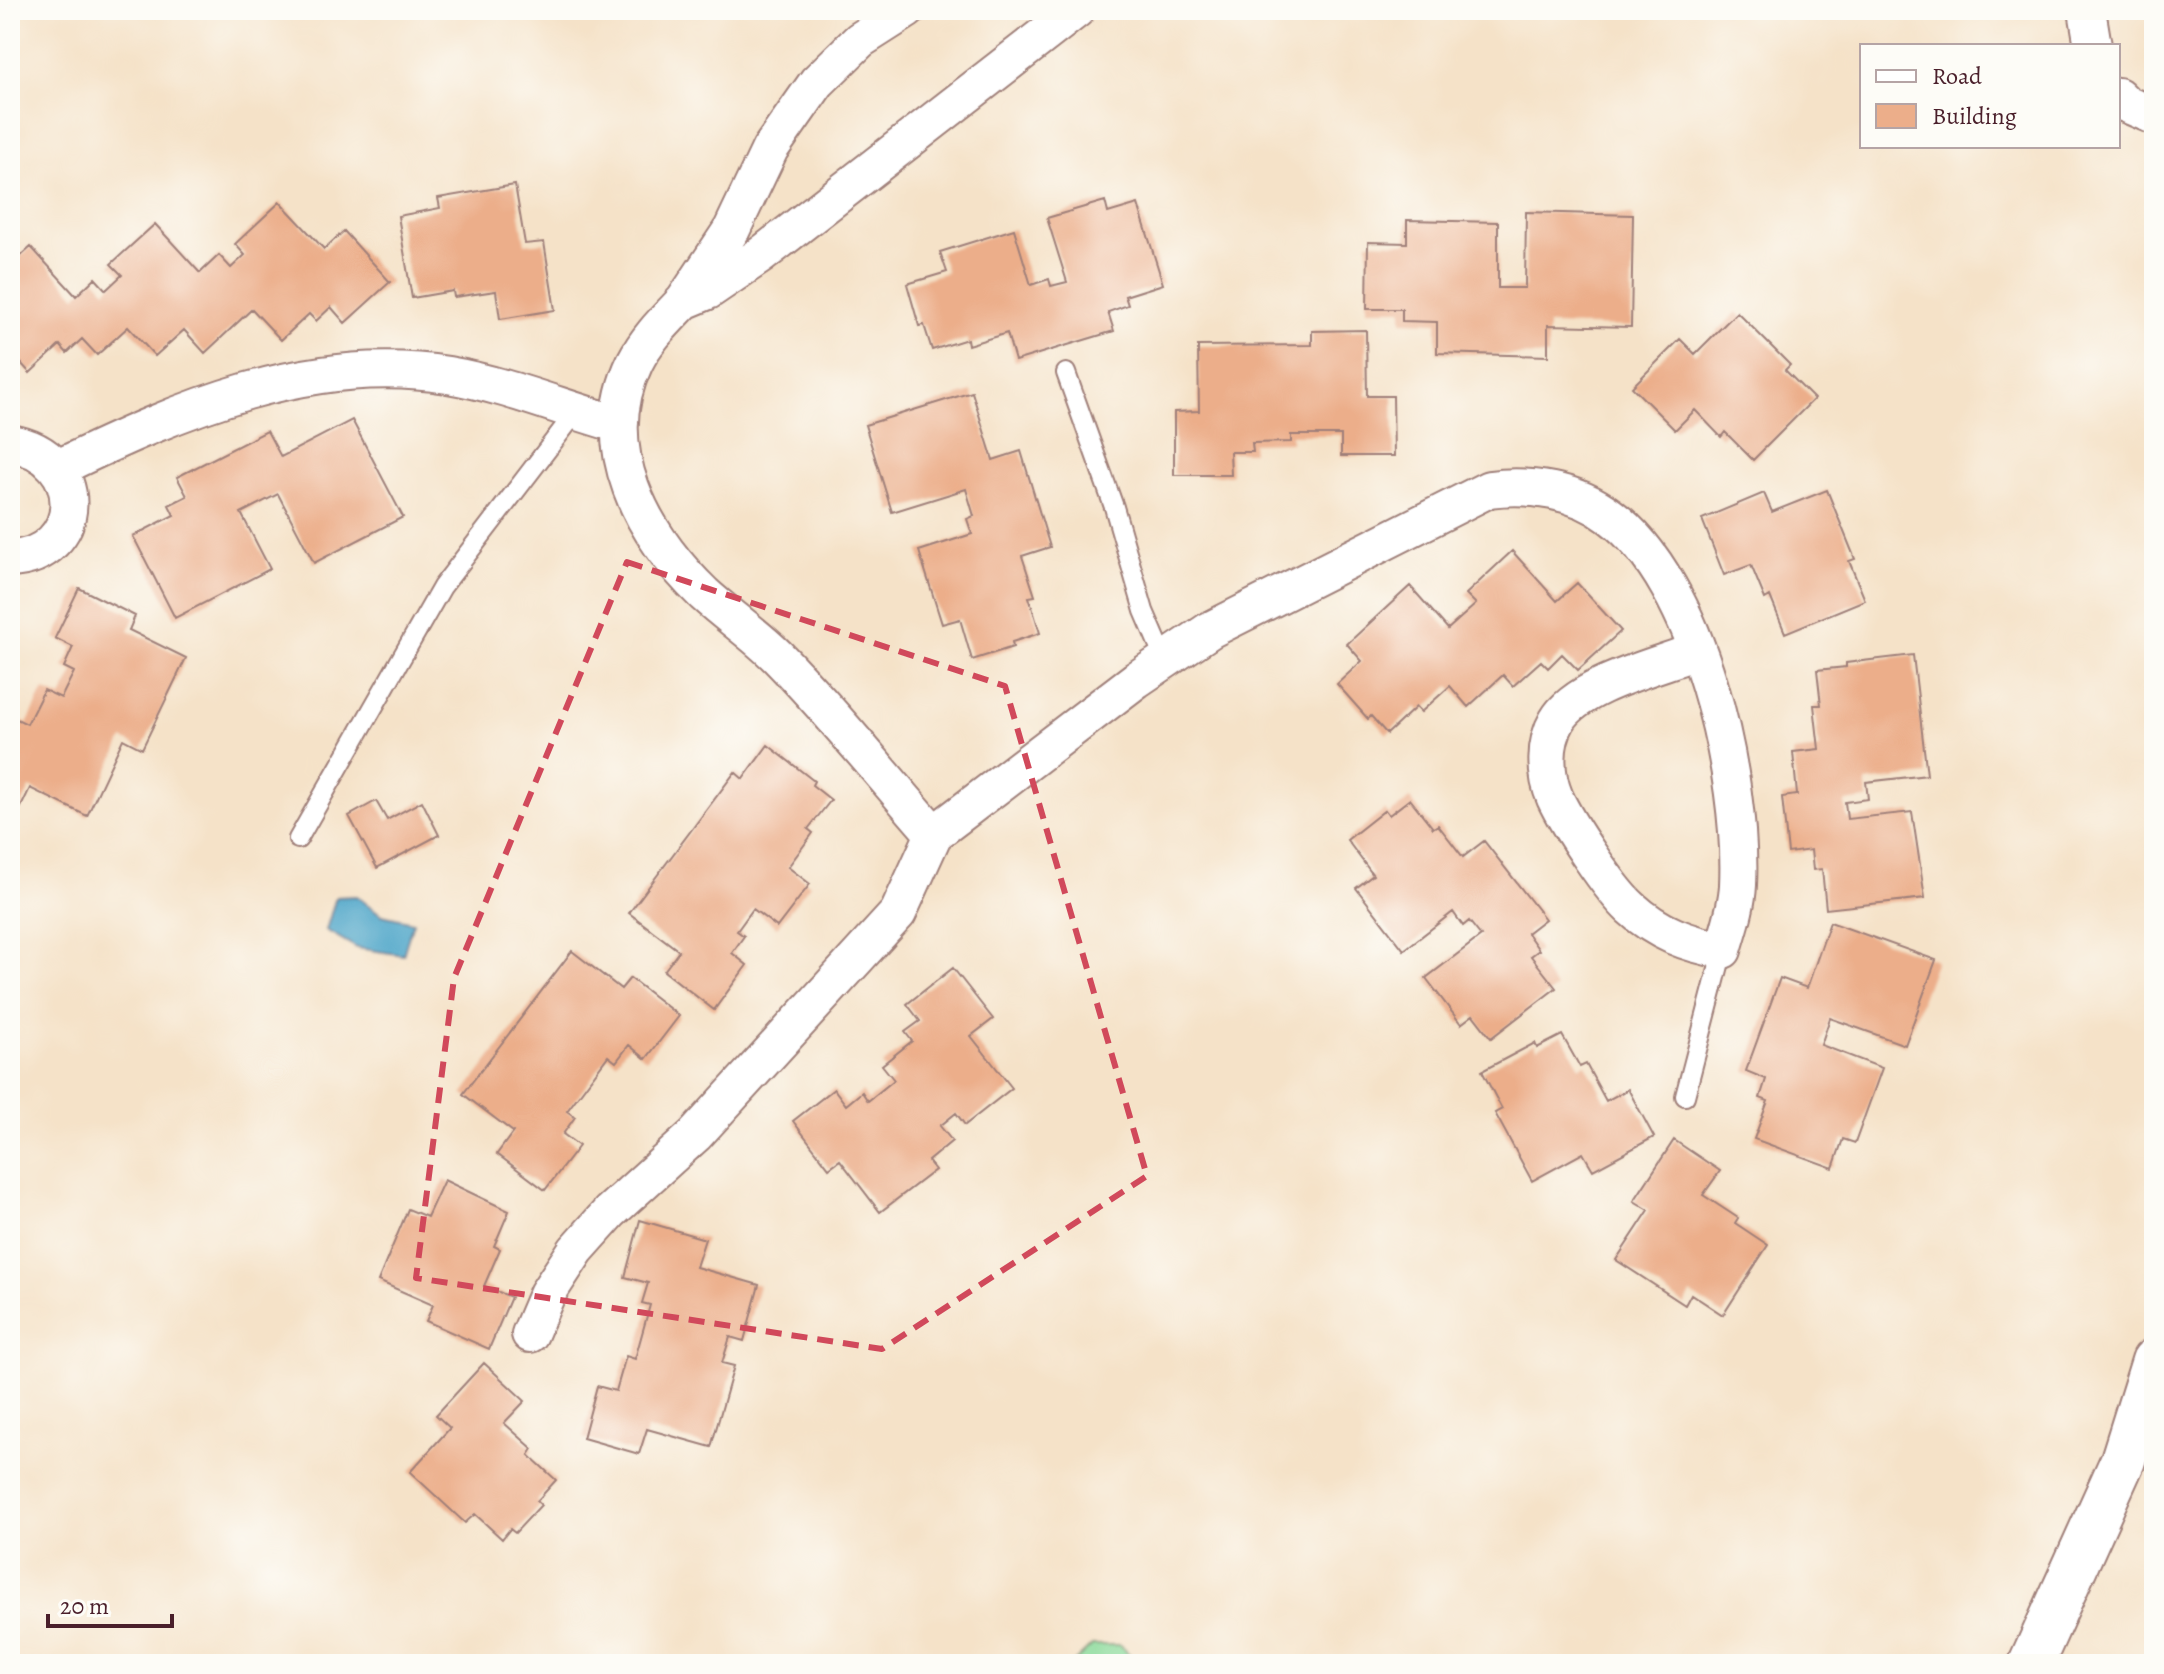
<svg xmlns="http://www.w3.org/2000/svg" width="2164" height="1674" viewBox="0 0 2164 1674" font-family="Alegreya,serif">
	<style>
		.green { fill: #8ada9a; stroke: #6a7c62; stroke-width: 2 }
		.water { fill: #4ba4c8; stroke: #4a627a; stroke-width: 2 }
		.building { fill: #ecae8a }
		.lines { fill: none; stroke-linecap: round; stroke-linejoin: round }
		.lane-casing { stroke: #a0807a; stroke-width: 22 }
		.street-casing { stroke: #a0807a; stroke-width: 40 }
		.primary-casing { stroke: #a0807a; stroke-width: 48 }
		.lane { stroke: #fff; stroke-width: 18 }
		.street { stroke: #fff; stroke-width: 36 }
		.primary { stroke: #fff; stroke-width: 44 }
		.marked { fill: none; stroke: #d1495b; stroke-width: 6; stroke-dasharray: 16 10; stroke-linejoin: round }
	</style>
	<rect width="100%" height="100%" fill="#fdfcf7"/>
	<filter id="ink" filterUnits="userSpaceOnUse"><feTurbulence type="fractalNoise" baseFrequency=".0125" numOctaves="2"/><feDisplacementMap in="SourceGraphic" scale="16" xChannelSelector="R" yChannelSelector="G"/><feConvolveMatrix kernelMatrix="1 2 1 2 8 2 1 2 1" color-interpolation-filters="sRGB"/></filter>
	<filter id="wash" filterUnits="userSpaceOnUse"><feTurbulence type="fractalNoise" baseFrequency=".006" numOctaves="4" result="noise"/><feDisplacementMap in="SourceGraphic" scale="32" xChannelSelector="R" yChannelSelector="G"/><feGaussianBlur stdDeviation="1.8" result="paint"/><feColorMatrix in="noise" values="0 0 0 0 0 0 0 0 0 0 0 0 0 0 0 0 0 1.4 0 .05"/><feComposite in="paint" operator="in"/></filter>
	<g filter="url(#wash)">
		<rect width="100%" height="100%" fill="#f5e2c8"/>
		<!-- green -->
		<path class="green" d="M1092,1645H1120L1139,1664H1072Z"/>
		<!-- water -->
		<path class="water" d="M356,896L382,915L413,922L403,955L357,948L326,930L336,897Z"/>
		<g id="blocks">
			<!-- building -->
			<path class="building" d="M515,185L525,244L544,242L555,310L500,319L496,291L454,297L453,291L412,298L398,216L440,208L438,198Z
				M1105,201L1108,213L1138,204L1163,284L1125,296L1128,305L1108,312L1114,331L1015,361L1007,333L968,345L967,339L932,350L924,325L919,326L907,284L947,272L940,252L1014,229L1031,285L1049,279L1051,286L1067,282L1047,218Z
				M280,202L324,249L344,231L390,282L345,323L331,307L316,321L309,314L281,340L252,309L205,353L184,330L155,356L128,327L97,355L82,339L67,353L60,345L30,373L10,351V266L31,247L76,296L95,278L106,290L122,275L111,264L155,224L200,273L219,255L231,268L245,255L235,244Z
				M1526,212L1633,215L1631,327L1548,325V356L1437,353V322L1402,321V309H1367L1368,242L1407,243V220L1498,222V288H1525Z
				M1737,312L1790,365L1785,370L1814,399L1753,460L1725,432L1721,437L1695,410L1675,430L1632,387L1680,339L1695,354Z
				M1366,330L1367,396H1393L1394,456H1341V435H1291V442L1252,443L1253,452H1230L1231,475H1174V412L1199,411L1198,346L1312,345V331Z
				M972,392L993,460L1021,451L1050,547L1022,556L1035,596L1029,597L1040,633L1012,642L1013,647L972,660L960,619L942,624L919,551L972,534L967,519L974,516L966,489L892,512L865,425Z
				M352,420L403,517L314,563L278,494L241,513L270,569L175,618L133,536L174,515L169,505L187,496L177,477L267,431L281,457Z
				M1827,490L1855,559L1849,561L1865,600L1785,633L1770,596L1765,599L1751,565L1724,575L1702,519L1764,493L1772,512Z
				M1512,551L1557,601L1577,583L1621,631L1578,670L1562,654L1548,668L1541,661L1513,686L1503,675L1468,707L1450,686L1421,712L1416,707L1387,734L1371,716L1368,719L1337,684L1362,661L1347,644L1410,586L1448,629L1476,604L1466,594Z
				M79,588L135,616L129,630L186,658L142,749L123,739L87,816L30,788L21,807L10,801V734L17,719L27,724L44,690L61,698L74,672L64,667L73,647L55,638Z
				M1913,655L1927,775L1866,782L1868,799L1845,802L1847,819L1912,812L1925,898L1826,909L1822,869L1813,870L1811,850L1788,853L1782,797L1797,795L1793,752L1819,749L1814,705H1821L1817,670L1846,667V663Z
				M768,745L814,781L812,785L831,800L808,829L813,833L788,867L810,884L777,927L753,909L737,931L744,936L732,953L747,965L714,1010L664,971L679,951L629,913L735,772L743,779Z
				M1410,799L1433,828L1438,825L1463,857L1484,841L1545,919L1527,933L1539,950L1531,956L1556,988L1491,1038L1473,1015L1461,1024L1426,978L1481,936L1469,921L1463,926L1453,912L1404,950L1356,888L1373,875L1347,840L1385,810L1389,815Z
				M376,801L387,820L422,801L439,835L377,868L349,816Z
				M1830,922L1936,960L1905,1045L1830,1018L1821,1045L1882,1068L1855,1143L1843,1139L1833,1168L1754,1139L1768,1101L1760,1098L1766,1079L1746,1071L1780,978L1807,988Z
				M572,951L621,989L630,978L679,1016L646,1059L629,1045L616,1062L608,1056L567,1111L575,1117L563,1134L579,1146L545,1190L497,1154L513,1132L463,1094Z
				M953,968L993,1019L971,1036L1012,1088L965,1125L956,1113L940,1126L952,1141L928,1161L935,1170L880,1212L840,1160L829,1168L793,1121L834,1089L846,1105L862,1092L868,1101L894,1080L882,1065L912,1041L905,1032L920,1021L907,1004Z
				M1562,1035L1580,1067L1586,1064L1606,1101L1628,1089L1654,1137L1593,1170L1583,1153L1532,1181L1495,1113L1502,1109L1482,1071L1535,1043L1537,1048Z
				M1674,1140L1720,1171L1703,1195L1738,1218L1735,1223L1768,1245L1723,1315L1691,1294L1685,1305L1616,1260L1649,1210L1634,1201Z
				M444,1180L509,1211L494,1246L500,1249L484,1286L511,1297L489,1349L426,1321L433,1305L378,1281L408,1209L427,1217Z
				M640,1220L705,1239L696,1267L759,1285L744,1341L730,1337L722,1363L734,1366L711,1447L647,1429L639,1454L583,1438L597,1386L616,1391L626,1356L635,1359L650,1305L642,1303L648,1283L625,1277Z
				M484,1363L525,1401L504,1423L533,1449L529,1455L556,1480L537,1501L541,1505L515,1533L510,1529L502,1539L475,1514L465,1523L410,1472L450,1428L436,1415Z"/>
		</g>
	</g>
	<g filter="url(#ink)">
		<use href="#blocks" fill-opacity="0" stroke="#a0807a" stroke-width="2"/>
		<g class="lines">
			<defs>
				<path id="lane" d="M1066,373L1114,507L1144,611L1165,660
					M298,839L442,587L576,412
					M1685,1096L1723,950"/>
				<path id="street" d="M907,10L860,40L817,82L770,149L732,229L684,301L708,291L761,255L1076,10
					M2087,10L2093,46
					M2118,96L2126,104L2154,116
					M684,301C666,320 647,338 635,362C594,447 642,534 704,594C728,616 755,634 778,657C833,713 882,775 934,834
					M10,443C91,456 85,556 10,559
					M58,468C180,409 310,353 448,375C507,385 561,408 618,424
					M530,1334L547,1294L576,1250L610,1212L695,1135L898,913L934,834L1136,680L1210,630L1489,489C1530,484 1576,490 1610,516C1700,582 1743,779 1738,885C1737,907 1729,929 1723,950C1688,944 1658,933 1631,908C1610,889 1567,824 1555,798C1545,775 1544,743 1557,721C1577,685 1658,666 1696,651"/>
				<path id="primary" d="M2031,1664L2123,1460L2154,1361"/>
			</defs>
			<!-- lane casing -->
			<use href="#lane" class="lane-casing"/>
			<!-- street casing -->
			<use href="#street" class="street-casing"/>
			<!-- primary casing -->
			<use href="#primary" class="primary-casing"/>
			<!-- lane -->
			<use href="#lane" class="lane"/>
			<!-- street -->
			<use href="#street" class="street"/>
			<!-- primary -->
			<use href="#primary" class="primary"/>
		</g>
	</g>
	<!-- marked area -->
	<path class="marked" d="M627,562L1005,686L1147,1176L882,1349L416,1278L454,978Z"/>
	<!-- margin -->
	<rect width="2164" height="1674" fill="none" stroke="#fdfcf7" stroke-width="40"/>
	<!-- legend -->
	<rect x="1860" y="44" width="260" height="104" fill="#fdfcf7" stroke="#b5a4a5" stroke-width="2"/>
	<rect x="1876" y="70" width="40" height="12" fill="#ffffff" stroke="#b5a4a5" stroke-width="2"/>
	<text x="1932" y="84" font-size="24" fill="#4a1f2b">Road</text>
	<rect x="1876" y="104" width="40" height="24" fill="#ecae8a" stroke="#b5a4a5" stroke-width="2"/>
	<text x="1932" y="124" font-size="24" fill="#4a1f2b">Building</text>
	<!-- scale -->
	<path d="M48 1614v12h124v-12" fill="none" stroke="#4a1f2b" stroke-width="4"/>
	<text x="60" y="1614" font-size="24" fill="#4a1f2b" stroke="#fdfcf7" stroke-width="6" paint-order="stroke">20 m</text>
</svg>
